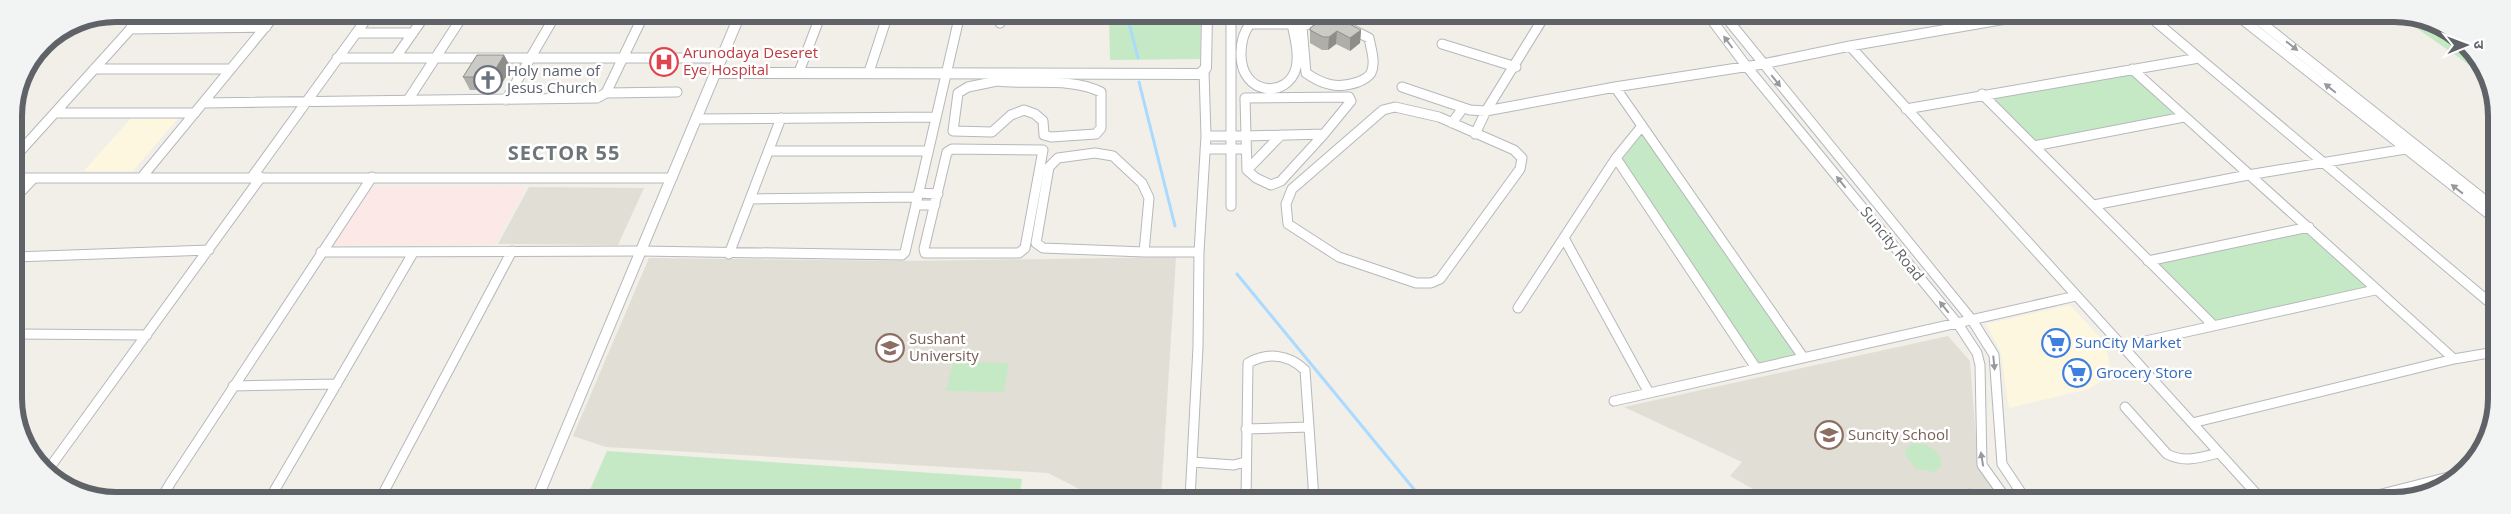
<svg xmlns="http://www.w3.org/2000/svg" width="2511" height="514" viewBox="0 0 2511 514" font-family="'Open Sans','Noto Sans Devanagari',sans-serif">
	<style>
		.commercial { fill: #fef7e0 }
		.education { fill: #e1ded6 }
		.medical { fill: #fce8e6 }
		.green { fill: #c5e8c5 }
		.water { fill: #aadaff }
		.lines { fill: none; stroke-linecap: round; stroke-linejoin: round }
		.stream { stroke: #aadaff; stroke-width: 3 }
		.minor-casing { stroke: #b5b8bc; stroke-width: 11 }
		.tertiary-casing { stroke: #b5b8bc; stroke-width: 12 }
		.minor { stroke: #fff; stroke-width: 9 }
		.tertiary { stroke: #fff; stroke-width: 10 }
		.wall { fill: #afaea9 }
		.shaded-wall { fill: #8f8d8a }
		.building { fill: #cccac5; stroke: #8f8d8a }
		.oneway { fill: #979a9d }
		.labels { text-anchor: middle; stroke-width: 5; stroke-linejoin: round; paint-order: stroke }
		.health-label { font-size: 15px; fill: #be3a42; stroke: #fff; text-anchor: start }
		.worship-label { font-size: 15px; fill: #5b616d; stroke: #fff; text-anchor: start }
		.street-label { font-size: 15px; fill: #5f6368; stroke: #fff }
		.education-label { font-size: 15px; fill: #785e54; stroke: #fff; text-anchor: start }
		.shop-label { font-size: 15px; fill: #366cbe; stroke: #fff; text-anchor: start }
		.district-label { font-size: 20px; font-weight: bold; letter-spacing: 1px; fill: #70757a; stroke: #fff }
		.rim { fill: none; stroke: #5f6368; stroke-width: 6 }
	</style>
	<rect width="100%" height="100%" fill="#f1efe8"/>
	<!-- commercial -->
	<path class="commercial" d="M134,115L179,117L133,171H84Z
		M2070,305L2105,343L2112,373L2089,389L2009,408L2000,350L1986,324Z"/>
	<!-- education -->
	<path class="education" d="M529,187L644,188L618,245L498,244Z
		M1176,257L1161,499L1097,498L1048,473L606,447L573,436L649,258L907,261Z
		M1948,336L1970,361L1978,466L2004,500H1772L1730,476L1742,462L1624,407Z"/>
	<!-- medical -->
	<path class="medical" d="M526,186L495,244L330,245L368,187Z"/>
	<!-- green -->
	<path class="green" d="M1109,15H1201L1200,59L1110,60Z
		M2399,16H2414L2467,44L2484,75Z
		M2130,73L2177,115L2035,142L1989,96Z
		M1642,134L1796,355L1757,363L1622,160Z
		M2308,232L2366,287L2214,321L2156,263Z
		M953,362L1009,363L1004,392L946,391Z
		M1911,444C1924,442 1934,447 1941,458V467L1933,472L1915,468L1905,455V451Z
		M607,451L1022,479L1019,499H586Z"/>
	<!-- water -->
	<path class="water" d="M1970,488L1978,500H1945L1943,497Z"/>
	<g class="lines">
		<!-- stream -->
		<path class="stream" d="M1127,15L1138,58
			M1139,82L1175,226
			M1237,274L1422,499"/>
		<defs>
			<path id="minor" d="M1207,15H1248
				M1231,15V206
				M1290,15C1293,31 1300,52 1296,68C1288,99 1240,96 1241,53C1241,42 1243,33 1250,24H1291
				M1301,15L1306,73C1323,85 1338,89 1358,82C1363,80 1368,78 1371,73C1376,63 1371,49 1369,38L1351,29
				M1708,15L1747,67L1958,324L1977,353L1980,365L1982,465L2007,500
				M1724,15L1972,320L1994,355L2002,464L2026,500
				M1953,15L1963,26
				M2148,15L2495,307
				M2238,16L2495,219
				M2253,16L2495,208
				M1000,23L1001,14
				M1301,25L1326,24
				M179,27L191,14
				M130,29L266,27
				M356,33H413
				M1442,44L1516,67
				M1850,46L2262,500
				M396,57L426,14
				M337,58H722
				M94,69H231
				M2132,69L2454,359
				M799,72L821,14
				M869,72L888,14
				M997,81C1031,85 1071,77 1101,92V128L1096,134L1051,137L1044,135L1043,121L1035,114L1024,110L1011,115L992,132L953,131L958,93L968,87Z
				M1402,87L1470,110L1486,111L1615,87L1763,64L1850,46L2029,15
				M1615,87L1803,357
				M606,93L677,92
				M1982,94L2213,325
				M408,100L464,14
				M506,100L556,14
				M204,103L597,98L606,93L644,14
				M1395,107L1439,117L1514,150L1522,158L1520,169L1440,279L1431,283H1416L1339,257L1288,224L1286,204L1292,189L1383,110Z
				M1906,109L2199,58
				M55,113H195
				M697,119L936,117
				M1452,123L1463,108
				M1475,134L1486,111L1542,20
				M1206,136H1246
				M1246,136L1247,170L1256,178L1271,185L1281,181L1324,134
				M1246,136L1245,98L1349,97L1351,101L1324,134
				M1246,136L1324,134
				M2034,146L2184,117
				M952,149L1043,150L1025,248L1019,253H925L924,249L947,152Z
				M1205,149H1245
				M769,151H928
				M1095,153L1113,156L1142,183L1149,198L1144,252L1043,248L1036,243L1049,167L1058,158Z
				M14,158L144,14
				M1616,158L1756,368
				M1247,170L1281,135
				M142,177L276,14
				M252,177L370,14
				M14,178H672
				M918,193L938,194
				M14,199L33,179
				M750,199L917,197
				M916,205H935
				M2094,205L2248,175L2418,147
				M1564,238L1649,393
				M321,252L641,251L902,255L905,252L960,14
				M1144,252H1199
				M729,254L781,118
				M15,257L209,250
				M2148,261L2309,227
				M1518,308L1616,158L1642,126
				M15,334L147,335
				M2123,346L2375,290
				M233,386L337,384
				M1614,401L2076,296
				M2125,407L2167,454C2184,463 2200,458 2218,453
				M2192,423L2454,359L2495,352
				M1246,429L1309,427
				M1192,462L1234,465L1245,462
				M53,463L261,177
				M168,498L165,492L171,482L372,177
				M270,498L413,253
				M1246,498L1313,496
				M380,499L512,251
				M1190,499L1198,347L1199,252L1206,136L1204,71
				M1246,499L1248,363C1268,352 1288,354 1305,370L1314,499
				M2358,500L2464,473"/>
			<path id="tertiary" d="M716,73L1200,74L1206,68L1207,15
				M537,499L740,14"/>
		</defs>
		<!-- minor casing -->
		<use href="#minor" class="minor-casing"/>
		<!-- tertiary casing -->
		<use href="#tertiary" class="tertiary-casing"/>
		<!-- minor -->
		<use href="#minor" class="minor"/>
		<!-- tertiary -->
		<use href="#tertiary" class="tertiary"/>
	</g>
	<!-- wall -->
	<path class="wall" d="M1310,28L1361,30L1360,43L1350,51L1336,44L1328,50H1322L1310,43Z
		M504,55L511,68L498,90H470L463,77Z"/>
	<!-- shaded-wall -->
	<path class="shaded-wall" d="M1361,30L1360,43L1350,51V38Z
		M1337,31L1336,44L1328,50L1329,37Z
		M504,55L511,68L498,90L491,77Z"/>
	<!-- building -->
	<path class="building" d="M1336,17L1361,30L1350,38L1337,31L1329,37H1323L1310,30V28L1324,18Z
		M477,55H504L491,77H463Z"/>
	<!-- one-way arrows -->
	<defs><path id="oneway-solid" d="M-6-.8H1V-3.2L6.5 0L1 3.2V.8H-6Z" transform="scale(1.25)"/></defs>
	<g class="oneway">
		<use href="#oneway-solid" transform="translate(1728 42) rotate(-127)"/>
		<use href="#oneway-solid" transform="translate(2292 46) rotate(38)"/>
		<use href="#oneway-solid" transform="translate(1776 81) rotate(51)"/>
		<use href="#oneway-solid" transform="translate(2330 88) rotate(-141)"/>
		<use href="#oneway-solid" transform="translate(1841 182) rotate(-129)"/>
		<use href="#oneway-solid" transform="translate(2457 189) rotate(-142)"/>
		<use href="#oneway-solid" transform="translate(1944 307) rotate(-129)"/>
		<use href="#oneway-solid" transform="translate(1994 363) rotate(84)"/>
		<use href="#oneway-solid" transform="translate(1982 459) rotate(-99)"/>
	</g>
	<!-- icons -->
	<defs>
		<symbol id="hospital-ring" viewBox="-11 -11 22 22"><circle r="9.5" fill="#fff" stroke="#e0444e" stroke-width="1.5"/><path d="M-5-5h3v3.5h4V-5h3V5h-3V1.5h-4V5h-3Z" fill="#e0444e"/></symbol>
		<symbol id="church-ring" viewBox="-11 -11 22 22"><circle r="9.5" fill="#fff" stroke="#6b7280" stroke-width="1.5"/><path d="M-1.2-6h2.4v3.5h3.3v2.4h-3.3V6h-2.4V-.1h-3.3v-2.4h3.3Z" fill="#6b7280"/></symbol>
		<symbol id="supermarket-ring" viewBox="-11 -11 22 22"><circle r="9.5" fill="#fff" stroke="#3f7fe0" stroke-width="1.5"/><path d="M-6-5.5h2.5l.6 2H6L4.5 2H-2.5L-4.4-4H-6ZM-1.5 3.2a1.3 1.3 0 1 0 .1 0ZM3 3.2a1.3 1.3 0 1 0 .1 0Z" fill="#3f7fe0"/></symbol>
		<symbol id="university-ring" viewBox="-11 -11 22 22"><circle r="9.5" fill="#fff" stroke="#8d6e63" stroke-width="1.5"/><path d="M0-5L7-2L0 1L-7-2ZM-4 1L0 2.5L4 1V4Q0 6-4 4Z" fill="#8d6e63"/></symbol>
		<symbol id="school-ring" viewBox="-11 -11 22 22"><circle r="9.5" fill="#fff" stroke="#8d6e63" stroke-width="1.5"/><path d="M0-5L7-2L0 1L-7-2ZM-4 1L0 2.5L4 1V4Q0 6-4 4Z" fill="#8d6e63"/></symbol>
	</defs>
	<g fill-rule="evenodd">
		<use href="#hospital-ring" x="648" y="46" width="32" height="32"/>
		<use href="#church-ring" x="472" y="64" width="32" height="32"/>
		<use href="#supermarket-ring" x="2040" y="327" width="32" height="32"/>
		<use href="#university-ring" x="874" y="332" width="32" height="32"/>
		<use href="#supermarket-ring" x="2061" y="357" width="32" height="32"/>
		<use href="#school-ring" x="1813" y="419" width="32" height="32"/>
	</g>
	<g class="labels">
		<!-- health labels -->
		<g class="health-label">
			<text x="683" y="58">Arunodaya Deseret<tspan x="683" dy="17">Eye Hospital</tspan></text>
		</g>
		<!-- worship labels -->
		<g class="worship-label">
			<text x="507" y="76">Holy name of<tspan x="507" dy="17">Jesus Church</tspan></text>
		</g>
		<!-- street labels -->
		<g class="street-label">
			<text transform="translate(1892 244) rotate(51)" y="5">Suncity Road</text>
		</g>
		<!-- education labels -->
		<g class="education-label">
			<text x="909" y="344">Sushant<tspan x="909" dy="17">University</tspan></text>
			<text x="1848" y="440">Suncity School</text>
		</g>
		<!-- shop labels -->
		<g class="shop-label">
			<text x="2075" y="348">SunCity Market</text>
			<text x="2096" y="378">Grocery Store</text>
		</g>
		<!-- district labels -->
		<g class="district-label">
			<text x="564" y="160">SECTOR 55</text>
		</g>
	</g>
	<!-- crop -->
	<path d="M0 0H2511V514H0ZM116 22H2394A94 94 0 0 1 2488 116V398A94 94 0 0 1 2394 492H116A94 94 0 0 1 22 398V116A94 94 0 0 1 116 22Z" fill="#f2f3f3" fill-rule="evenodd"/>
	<path class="rim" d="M116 22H2394A94 94 0 0 1 2488 116V398A94 94 0 0 1 2394 492H116A94 94 0 0 1 22 398V116A94 94 0 0 1 116 22Z"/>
	<!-- north arrow -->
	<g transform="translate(2466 45) rotate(89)" stroke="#ffffff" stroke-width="4" paint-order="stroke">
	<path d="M0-4L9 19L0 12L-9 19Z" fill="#5f6368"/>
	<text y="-8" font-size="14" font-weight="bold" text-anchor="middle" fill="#5f6368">उ</text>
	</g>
</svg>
